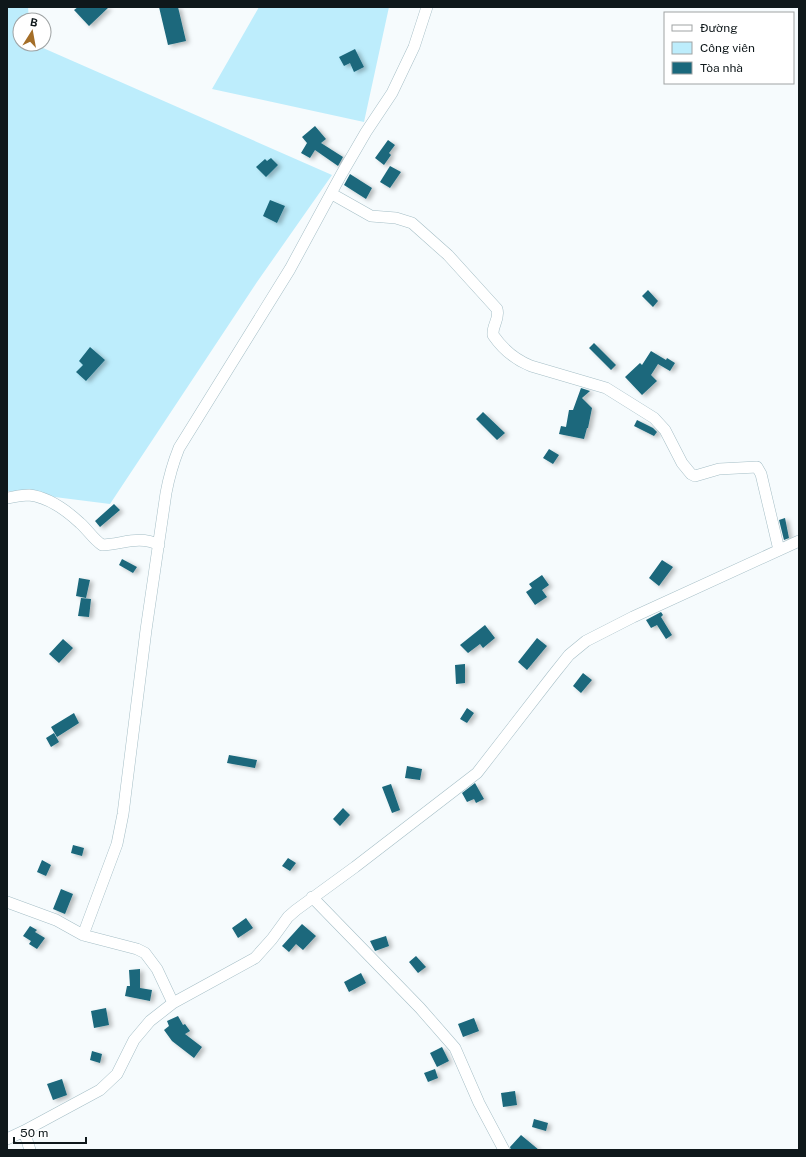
<svg xmlns="http://www.w3.org/2000/svg" width="806" height="1157" viewBox="0 0 806 1157" font-family="'Public Sans',sans-serif">
	<style>
		.green { fill: #bdedfc }
		.building { fill: #1a687c; filter: url(#shadow) }
		.lines { fill: none; stroke-linecap: round; stroke-linejoin: round }
		.street-casing { stroke: #a5bec6; stroke-width: 12 }
		.street { stroke: #fff; stroke-width: 11 }
	</style>
	<defs>
		<filter id="shadow"><feDropShadow dx="3.5" dy="2" stdDeviation="2" flood-color="#0004"/></filter>
	</defs>
	<rect width="100%" height="100%" fill="#f6fbfd"/>
	<!-- green -->
	<path class="green" d="M7,7H28L29,20H20V44H34L332,175L257,282L110,504L7,491Z
		M259,7H389L364,122L212,89Z"/>
	<!-- building -->
	<path class="building" d="M78,7H109L89,26L74,10Z
		M159,7H178L186,41L168,45Z
		M355,49L364,67L354,72L350,63L344,66L339,57Z
		M315,126L326,139L321,143L343,157L338,166L315,150L310,158L301,153L307,143L302,137Z
		M388,140L395,145L389,153L391,155L384,165L375,158Z
		M271,158L278,165L266,177L256,167L265,159L267,161Z
		M390,166L401,172L390,188L380,182Z
		M350,174L372,188L366,199L344,185Z
		M270,200L285,206L277,223L263,216Z
		M648,290L658,301L653,307L642,296Z
		M594,343L616,365L611,370L589,348Z
		M90,347L105,360L86,381L76,372L83,365L79,361Z
		M651,351L666,360L667,358L675,363L670,371L658,364L651,375L657,381L642,395L625,377L640,363L642,365Z
		M581,388L590,391L582,398L592,408L588,428H587L584,439L559,434L561,426L566,427L569,410H573Z
		M483,412L505,433L497,440L476,419Z
		M637,420L653,428L657,432L654,436L634,426Z
		M549,449L559,455L553,464L543,458Z
		M114,504L120,510L100,527L95,521Z
		M785,518L789,538L784,540L779,520Z
		M122,559L137,567L133,573L119,565Z
		M662,560L673,567L659,586L649,578Z
		M542,575L549,585L542,590L547,597L535,605L526,592L532,588L529,584Z
		M79,578L90,580L86,598L76,596Z
		M81,598L91,599L89,617L78,616Z
		M661,612L663,615L661,617L672,635L666,639L657,625L651,628L646,620Z
		M485,625L495,638L483,648L480,644L468,653L460,645Z
		M537,638L547,646L527,670L518,662Z
		M63,639L73,648L59,663L49,654Z
		M465,664V683L456,684L455,665Z
		M583,673L592,680L581,693L573,686Z
		M467,708L474,713L467,723L460,719Z
		M74,713L79,723L57,737L51,727Z
		M54,733L59,742L51,747L46,738Z
		M229,755L257,760L255,768L227,763Z
		M407,766L422,769L420,780L405,778Z
		M475,783L484,799L476,803L474,799L467,802L462,793Z
		M391,784L400,810L392,813L382,787Z
		M343,808L350,815L340,826L333,819Z
		M73,845L84,848L82,856L71,853Z
		M288,858L296,863L290,871L282,866Z
		M42,860L51,865L46,876L37,872Z
		M61,889L73,894L65,914L53,909Z
		M246,918L253,928L238,938L232,928Z
		M302,924L316,936L303,950L296,944L289,952L282,946Z
		M30,926L37,930L35,932L45,938L37,949L29,944L31,941L23,936Z
		M386,936L389,946L375,951L370,941Z
		M416,956L426,967L418,973L409,962Z
		M140,969V988L152,990L150,1001L125,996L127,986H130L129,970Z
		M361,973L366,983L349,992L344,982Z
		M106,1008L109,1025L94,1028L91,1011Z
		M178,1016L183,1025L185,1024L190,1031L185,1034L202,1047L194,1058L172,1041L164,1030L169,1026L167,1021Z
		M474,1018L479,1031L463,1037L458,1024Z
		M442,1047L449,1061L437,1067L430,1053Z
		M92,1051L102,1054L100,1063L90,1060Z
		M435,1069L438,1078L428,1082L424,1073Z
		M62,1079L67,1095L53,1100L47,1084Z
		M515,1091L517,1105L503,1107L501,1093Z
		M534,1119L548,1123L546,1131L532,1127Z
		M521,1135L539,1150H511L510,1147Z"/>
	<g class="lines">
		<defs>
			<path id="street" d="M332,194L371,216L396,218L412,223L448,255L497,309C500,319 492,325 493,335C502,348 516,360 531,366L606,388L654,418L665,430L682,463L691,474L695,476L719,469L757,467L761,474L779,550
				M7,498C14,497 21,495 29,495C48,497 66,510 80,523C88,530 93,539 102,545C123,544 139,535 159,545
				M312,897L420,1008L455,1048L479,1103L504,1150
				M7,902L56,920L83,935L137,949L145,953L157,969L173,1003
				M83,935L117,844L123,814L146,630L166,493C169,477 173,463 179,448L290,269L341,175L366,132L392,93L414,47L427,7
				M24,1131L30,1150
				M7,1139L24,1131L100,1090L117,1074L134,1040L150,1021L173,1003L255,958L272,939L288,917L296,910L355,867L477,773L553,675L569,655L586,641L633,617L799,541"/>
		</defs>
		<!-- street casing -->
		<use href="#street" class="street-casing"/>
		<!-- street -->
		<use href="#street" class="street"/>
	</g>
	<!-- border -->
	<rect width="806" height="1157" fill="none" stroke="#0f181b" stroke-width="16"/>
	<!-- legend -->
	<rect x="664" y="12" width="130" height="72" fill="#ffffff" stroke="#9fa3a4"/>
	<rect x="672" y="25" width="20" height="6" fill="#ffffff" stroke="#9fa3a4"/>
	<text x="700" y="32" font-size="12" fill="#0f181b">Đường</text>
	<rect x="672" y="42" width="20" height="12" fill="#bdedfc" stroke="#9fa3a4"/>
	<text x="700" y="52" font-size="12" fill="#0f181b">Công viên</text>
	<rect x="672" y="62" width="20" height="12" fill="#1a687c" stroke="#9fa3a4"/>
	<text x="700" y="72" font-size="12" fill="#0f181b">Tòa nhà</text>
	<!-- north arrow -->
	<g transform="translate(32 32) rotate(11)"><circle r="19" fill="#ffffff" stroke="#9fa3a4"/>
	<path d="M0-3L7 15L0 10L-7 15Z" fill="#a46e28"/>
	<text y="-6" font-size="11" font-weight="bold" text-anchor="middle" fill="#0f181b">B</text>
	</g>
	<!-- scale -->
	<path d="M14 1137v6h72v-6" fill="none" stroke="#0f181b" stroke-width="2"/>
	<text x="20" y="1137" font-size="12" fill="#0f181b" stroke="#ffffff" stroke-width="3" paint-order="stroke">50 m</text>
</svg>
